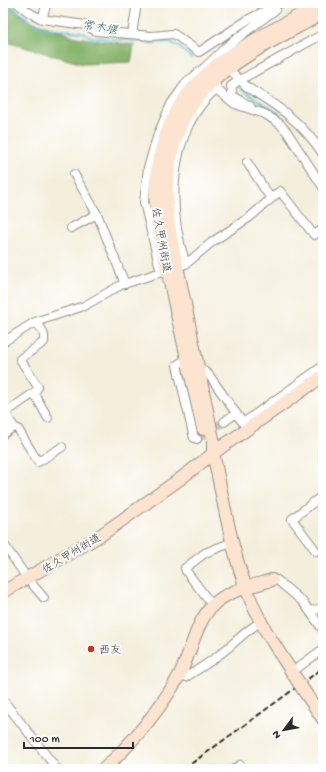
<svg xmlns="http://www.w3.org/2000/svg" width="326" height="772" viewBox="0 0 326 772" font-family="'Gochi Hand','Klee One',sans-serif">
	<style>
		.forest { fill: #8ab66e; stroke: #5a704c }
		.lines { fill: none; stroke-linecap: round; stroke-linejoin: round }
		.stream { stroke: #5ec4db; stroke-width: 2 }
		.street-tunnel { stroke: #ccc8b9; stroke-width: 8; stroke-dasharray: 8 4; stroke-linecap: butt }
		.street-casing { stroke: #908d84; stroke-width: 10 }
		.secondary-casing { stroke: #908d84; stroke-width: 14 }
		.street { stroke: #fff; stroke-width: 8 }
		.secondary { stroke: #fde4d0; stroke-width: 12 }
		.rail { stroke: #2b2b2b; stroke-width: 2; stroke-dasharray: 6 3; stroke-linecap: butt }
		.secondary-bridge-casing { stroke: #908d84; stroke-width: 14; stroke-linecap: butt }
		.secondary-bridge { stroke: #fde4d0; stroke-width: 12 }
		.poi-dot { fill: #c8321e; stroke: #fff; stroke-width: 1.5 }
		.labels { text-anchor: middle; stroke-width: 3.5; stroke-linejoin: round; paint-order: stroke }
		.street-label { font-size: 11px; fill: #2b2b2b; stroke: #fff }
		.poi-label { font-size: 11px; fill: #2b2b2b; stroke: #fff; text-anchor: start }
		.water-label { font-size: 12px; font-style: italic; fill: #3d6169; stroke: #fff }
	</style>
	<rect width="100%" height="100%" fill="#fff"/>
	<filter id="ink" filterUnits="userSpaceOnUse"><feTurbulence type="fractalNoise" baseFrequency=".025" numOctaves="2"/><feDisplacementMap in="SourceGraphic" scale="8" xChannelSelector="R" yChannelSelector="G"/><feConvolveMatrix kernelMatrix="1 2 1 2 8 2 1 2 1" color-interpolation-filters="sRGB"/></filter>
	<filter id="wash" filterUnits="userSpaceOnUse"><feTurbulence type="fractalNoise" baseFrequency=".012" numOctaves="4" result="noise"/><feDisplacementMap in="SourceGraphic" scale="16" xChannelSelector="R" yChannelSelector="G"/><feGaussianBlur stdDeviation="0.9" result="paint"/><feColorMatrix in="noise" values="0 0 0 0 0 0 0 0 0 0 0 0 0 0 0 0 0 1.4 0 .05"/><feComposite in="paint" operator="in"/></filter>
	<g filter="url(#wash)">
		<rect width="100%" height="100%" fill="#f4efdd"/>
		<!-- forest -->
		<path class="forest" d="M3,3H7L26,19L76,37L134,45L131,62L83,64L10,43L3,34Z"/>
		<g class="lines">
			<!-- stream -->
			<path class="stream" d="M8,3L34,24L47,28L81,32L93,37L126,40L151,43L169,42L176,45L192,58
				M239,88L280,114"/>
		</g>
	</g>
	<g filter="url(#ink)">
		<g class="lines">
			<!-- street-tunnel -->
			<path class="street-tunnel" d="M197,439L224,422"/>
			<defs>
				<path id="street" d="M17,3L30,13L42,19L85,25L96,31L151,36L174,34L199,52L249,19L281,3
					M42,19L47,3
					M132,34L137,3
					M232,72L240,80L323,34
					M216,86V89L235,104L265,114L280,124L287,132L323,187
					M323,96V95
					M250,106L233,96L231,86L240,80L247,87C279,107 301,121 323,154
					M247,162L271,199
					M74,174L97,214L125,284
					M71,228L97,214
					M186,264C167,208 168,131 216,89
					M161,273L144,202L148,168L158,134L171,104L186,83L205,67L227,46L275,10L263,3
					M3,342L35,322L84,306L121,285L186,264L212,242L250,217L280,191L314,235L323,229
					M187,359L177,365L193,434L194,438L197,439
					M199,371H204L209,375L243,423
					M34,393L48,418
					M224,422L236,413
					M14,427L18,429L38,462L62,447
					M247,429L243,423L323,366
					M3,434L14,427L7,416L8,411L35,392L38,387L20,359L44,342C45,333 42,328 35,322
					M3,543L27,578L44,598
					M316,551L292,519L323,495
					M272,580H277L303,602L323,630
					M212,605L186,571L185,568L205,553L233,542
					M310,611L323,608
					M292,672L323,649
					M179,675L186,677C199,669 212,661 224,651C237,641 247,629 261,622
					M3,700L57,769
					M234,769L240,765L243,769"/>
				<path id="secondary" d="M203,429C193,386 184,344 174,301C168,271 159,240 156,209C152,164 167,113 199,81C231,48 282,26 322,3
					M3,592L101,535L180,479L223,446L323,376
					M297,680C280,653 261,627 250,598C231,552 224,501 213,453V439L171,237C161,185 169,122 210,84C242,54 285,35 323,13
					M304,691L323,719
					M104,769C133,742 159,711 179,676C191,654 195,623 213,605C228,590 253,586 272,580"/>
			</defs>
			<!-- street casing -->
			<use href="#street" class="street-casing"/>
			<!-- secondary casing -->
			<use href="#secondary" class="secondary-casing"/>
			<!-- street -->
			<use href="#street" class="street"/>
			<!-- secondary -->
			<use href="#secondary" class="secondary"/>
			<!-- rail -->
			<path class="rail" d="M184,769L323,668"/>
			<defs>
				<path id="secondary-bridge" d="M297,680L304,691"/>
			</defs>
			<!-- secondary-bridge casing -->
			<use href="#secondary-bridge" class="secondary-bridge-casing"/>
			<!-- secondary-bridge -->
			<use href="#secondary-bridge" class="secondary-bridge"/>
		</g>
	</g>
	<!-- markers -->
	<circle class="poi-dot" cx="91" cy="649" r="4"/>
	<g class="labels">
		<!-- street labels -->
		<g class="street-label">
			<text transform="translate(162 240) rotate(80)" y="4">佐久甲州街道</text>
			<text transform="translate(71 553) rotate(-31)" y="4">佐久甲州街道</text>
		</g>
		<!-- poi labels -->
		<g class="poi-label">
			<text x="99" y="653">西友</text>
		</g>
		<!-- water labels -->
		<g class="water-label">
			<text transform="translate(100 27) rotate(9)" y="4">常木堰</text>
		</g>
	</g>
	<!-- margin -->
	<rect width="326" height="772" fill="none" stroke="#fff" stroke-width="16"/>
	<!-- north arrow -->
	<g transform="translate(284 730) rotate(238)" stroke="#ffffff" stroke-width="3" paint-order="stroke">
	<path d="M0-3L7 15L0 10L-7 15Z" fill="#2b2b2b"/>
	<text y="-6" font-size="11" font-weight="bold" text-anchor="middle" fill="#2b2b2b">N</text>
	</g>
	<!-- scale -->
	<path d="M24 742v6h109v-6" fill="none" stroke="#2b2b2b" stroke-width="2"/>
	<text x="30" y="742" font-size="12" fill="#2b2b2b" stroke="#ffffff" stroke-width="3" paint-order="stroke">100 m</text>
</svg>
